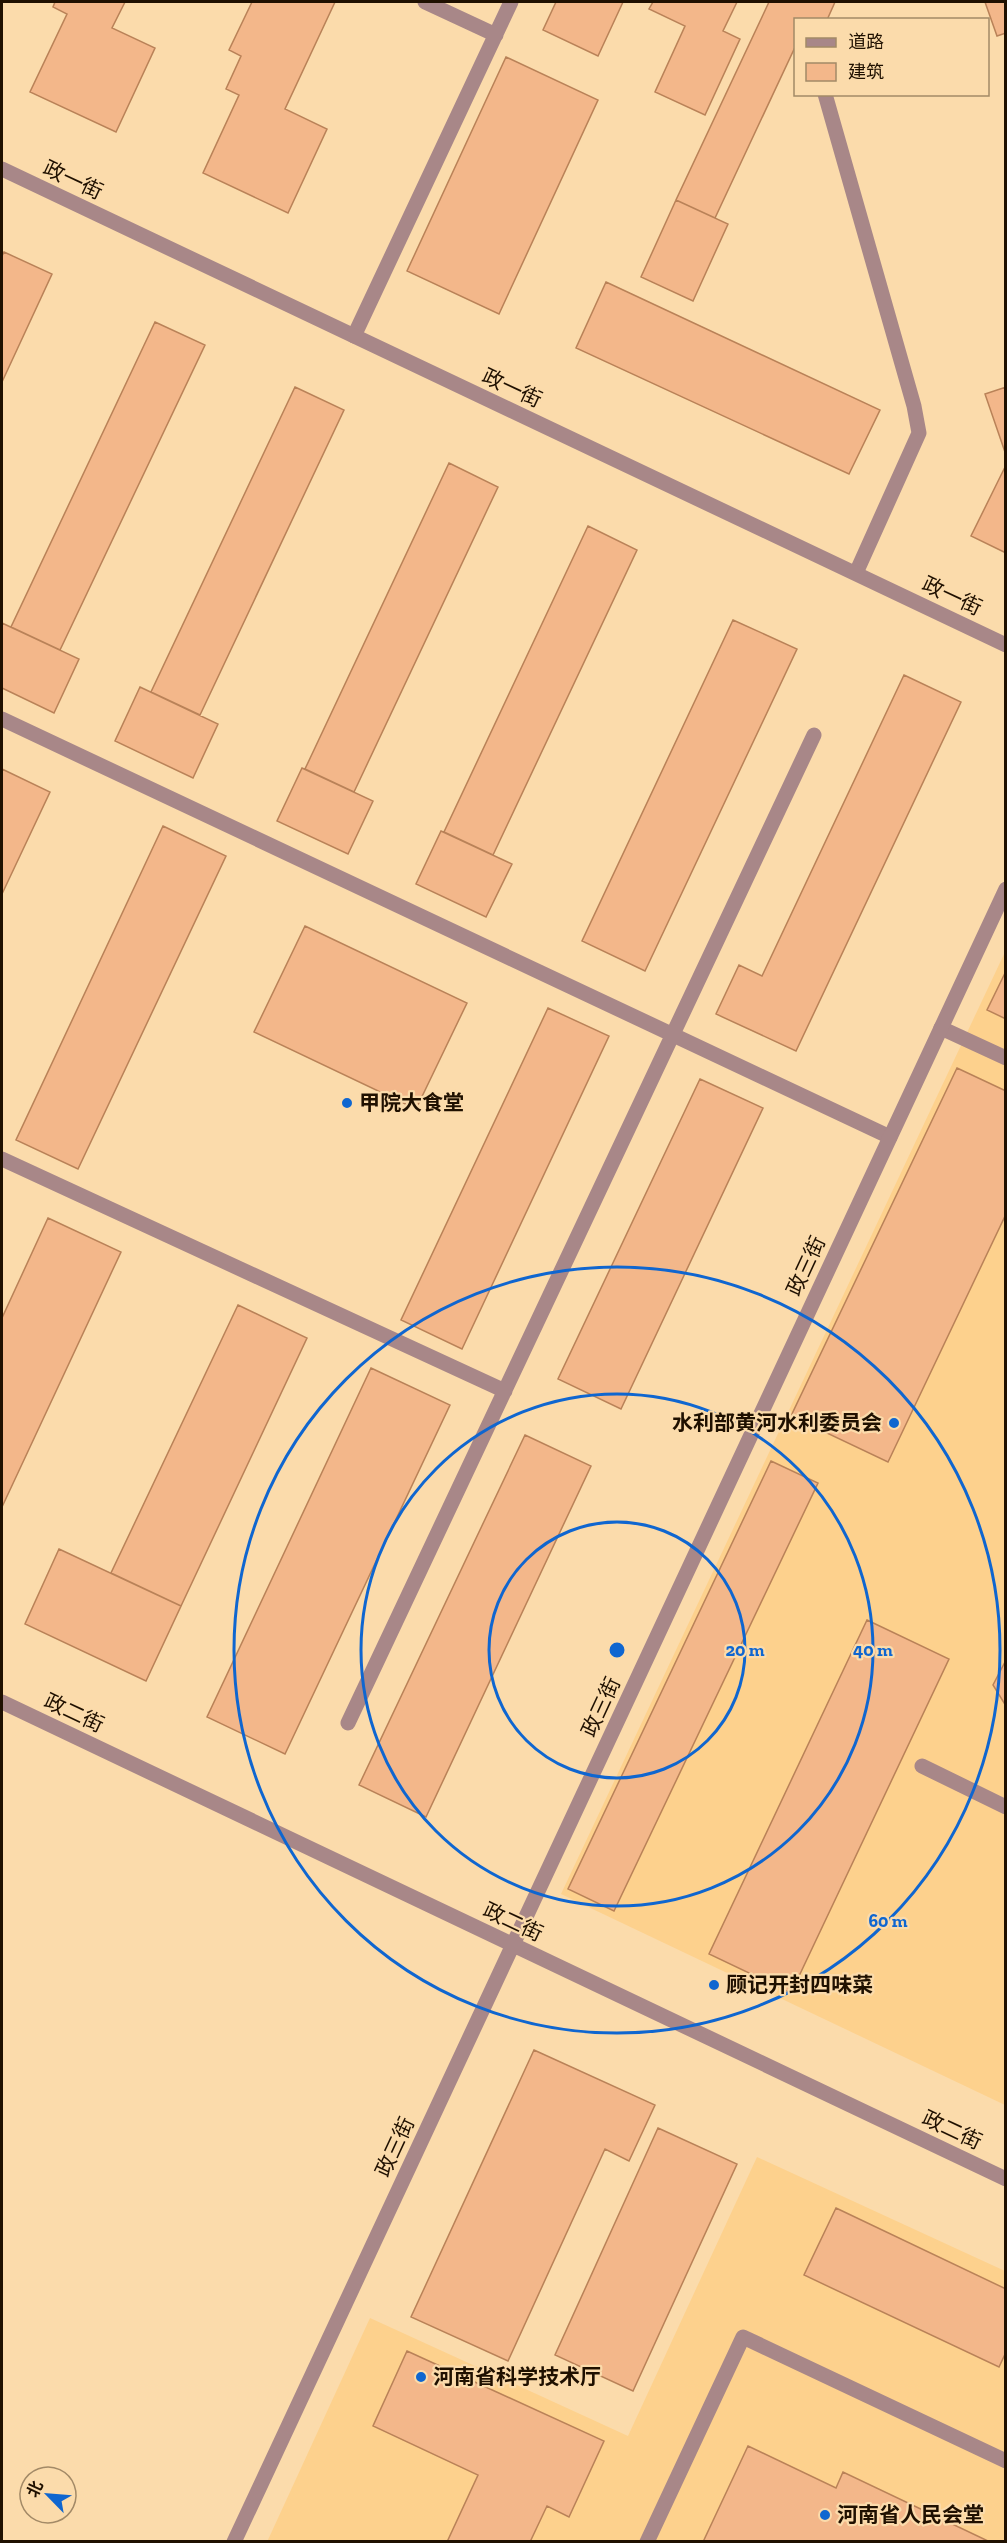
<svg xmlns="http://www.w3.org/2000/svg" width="1007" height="2543" viewBox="0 0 1007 2543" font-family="'Zilla Slab','Noto Sans SC',serif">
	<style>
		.built { fill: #fdd18d }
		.building { fill: #f3b78a; stroke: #b98258; stroke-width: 1.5 }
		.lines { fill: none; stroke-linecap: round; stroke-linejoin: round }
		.lane { stroke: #a88788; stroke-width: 15 }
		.street { stroke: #a88788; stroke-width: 15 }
		.ring { fill: none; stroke: #0f66d0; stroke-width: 3 }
		.poi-dot { fill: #0f66d0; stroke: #fbdbab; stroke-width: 2 }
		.labels { text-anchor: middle; stroke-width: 4.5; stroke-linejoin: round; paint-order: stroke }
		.street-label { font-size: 21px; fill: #1f1000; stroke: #fbdbab }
		.poi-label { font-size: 21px; font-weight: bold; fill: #1f1000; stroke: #fbdbab; text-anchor: start }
		.centre { fill: #0f66d0; stroke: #fbdbab; stroke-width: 3 }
		.ring-label { font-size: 18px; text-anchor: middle; font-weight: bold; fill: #0f66d0; stroke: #fbdbab; stroke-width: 4.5; stroke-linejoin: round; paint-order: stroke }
	</style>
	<rect width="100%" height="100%" fill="#fbdbab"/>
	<!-- built -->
	<path class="built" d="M1005,952V2105L561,1894Z
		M757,2157L1005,2271V2541L267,2542L370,2318L628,2436Z"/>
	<!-- building -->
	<path class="building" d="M55,2H125L112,28L155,48L116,132L30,92L67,14L53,7Z
		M252,2H335L285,109L327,129L288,213L203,173L239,95L226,89L241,56L229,50Z
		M556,2H623L598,56L543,30Z
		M653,2H737L723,31L740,39L705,115L655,92L685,26L649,9Z
		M769,2H835L827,20H796V45L715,218L676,200Z
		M985,2H1006V33L997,36Z
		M506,57L598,100L499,314L407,271Z
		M676,200L728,224L693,301L641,277Z
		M4,252L52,274L2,382V256Z
		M606,282L880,410L849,474L576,348Z
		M155,322L205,345L60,650L11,627Z
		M295,387L344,410L200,715L151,692Z
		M1006,387V455L985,394Z
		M449,463L498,487L354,792L305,769Z
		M1006,465V553L971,536Z
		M588,526L637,550L493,855L444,832Z
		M733,620L797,649L645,971L582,941Z
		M2,623L79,659L54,713L2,688Z
		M904,675L961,702L796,1051L716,1014L739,965L762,976Z
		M140,687L218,724L193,778L115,741Z
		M302,768L373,801L348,854L277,821Z
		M2,769L50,792L2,894Z
		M163,826L226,856L78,1169L16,1140Z
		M441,831L512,864L486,917L416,884Z
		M305,926L467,1003L416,1109L254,1032Z
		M1006,971V1019L987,1010Z
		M548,1008L609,1036L462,1349L401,1320Z
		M957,1068L1006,1091V1214L888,1462L791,1416Z
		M700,1079L763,1108L621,1409L558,1379Z
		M48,1218L121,1252L2,1507V1318Z
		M238,1305L307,1338L181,1606L111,1573Z
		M371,1368L450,1405L285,1754L207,1717Z
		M525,1435L591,1466L426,1817L359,1785Z
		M771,1461L818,1483L614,1911L568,1889Z
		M59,1549L181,1606L146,1681L25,1624Z
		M867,1620L949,1659L791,1993L709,1954Z
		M1006,1660V1706L993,1685Z
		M534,2050L655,2105L629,2161L605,2149L508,2361L411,2317Z
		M658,2128L737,2164L633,2391L555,2355Z
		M836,2208L1006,2289V2352L999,2367L804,2275Z
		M407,2351L604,2441L569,2517L547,2506L530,2542H447L478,2475L373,2426Z
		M748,2446L836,2488L843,2472L990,2542H703Z"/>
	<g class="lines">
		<!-- lane -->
		<path class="lane" d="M425,2L496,35
			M825,94L914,406L919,433L856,573
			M354,336L511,2
			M2,719L890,1137
			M941,1028L1006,1058
			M2,1159L505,1391
			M348,1723L814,735
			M922,1766L1006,1807
			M647,2542L743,2337L1006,2461"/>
		<!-- street -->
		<path class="street" d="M2,169L1006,645
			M2,1702L1006,2179
			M234,2542L1006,889"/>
	</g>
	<!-- distance rings -->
	<g class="ring">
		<circle cx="617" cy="1650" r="128"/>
		<circle cx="617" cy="1650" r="256"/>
		<circle cx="617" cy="1650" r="383"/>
	</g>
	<!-- markers -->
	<g class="poi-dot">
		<circle cx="347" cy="1103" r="6"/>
		<circle cx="894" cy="1423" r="6"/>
		<circle cx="714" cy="1985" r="6"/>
		<circle cx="421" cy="2377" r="6"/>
		<circle cx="825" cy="2515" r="6"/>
	</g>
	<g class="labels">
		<!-- street labels -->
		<g class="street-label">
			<text transform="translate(73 180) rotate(25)" y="7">政一街</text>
			<text transform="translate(512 388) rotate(25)" y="7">政一街</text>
			<text transform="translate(952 596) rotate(25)" y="7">政一街</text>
			<text transform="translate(806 1266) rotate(-65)" y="7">政三街</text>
			<text transform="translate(601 1707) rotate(-65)" y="7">政三街</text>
			<text transform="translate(74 1713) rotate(25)" y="7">政二街</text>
			<text transform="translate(513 1922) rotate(25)" y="7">政二街</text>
			<text transform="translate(952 2130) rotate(25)" y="7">政二街</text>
			<text transform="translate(395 2147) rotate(-65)" y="7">政三街</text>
		</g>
		<!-- poi labels -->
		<g class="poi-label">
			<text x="359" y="1110">甲院大食堂</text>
			<text x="882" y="1430" text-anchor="end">水利部黄河水利委员会</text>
			<text x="726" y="1992">顾记开封四味菜</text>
			<text x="433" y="2384">河南省科学技术厅</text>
			<text x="837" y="2522">河南省人民会堂</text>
		</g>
	</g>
	<circle cx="617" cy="1650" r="9" class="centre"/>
	<g class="ring-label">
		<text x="745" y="1656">20 m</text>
		<text x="873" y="1656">40 m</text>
		<text x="888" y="1927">60 m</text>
	</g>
	<!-- border -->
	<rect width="1007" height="2543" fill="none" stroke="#1f1000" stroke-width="6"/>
	<!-- legend -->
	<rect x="794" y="18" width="195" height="78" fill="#fbdbab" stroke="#a38a67" stroke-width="1.5"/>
	<rect x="806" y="38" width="30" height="9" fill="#a88788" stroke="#a38a67" stroke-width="1.5"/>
	<text x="848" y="48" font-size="18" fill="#1f1000">道路</text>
	<rect x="806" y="63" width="30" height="18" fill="#f3b78a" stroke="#a38a67" stroke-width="1.5"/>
	<text x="848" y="78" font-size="18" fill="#1f1000">建筑</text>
	<!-- north arrow -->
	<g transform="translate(48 2495) rotate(295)"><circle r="28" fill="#fbdbab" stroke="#a38a67" stroke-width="1.5"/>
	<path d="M0-4.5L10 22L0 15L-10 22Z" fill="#0f66d0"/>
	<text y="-9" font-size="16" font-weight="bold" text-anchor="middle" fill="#1f1000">北</text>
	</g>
</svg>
